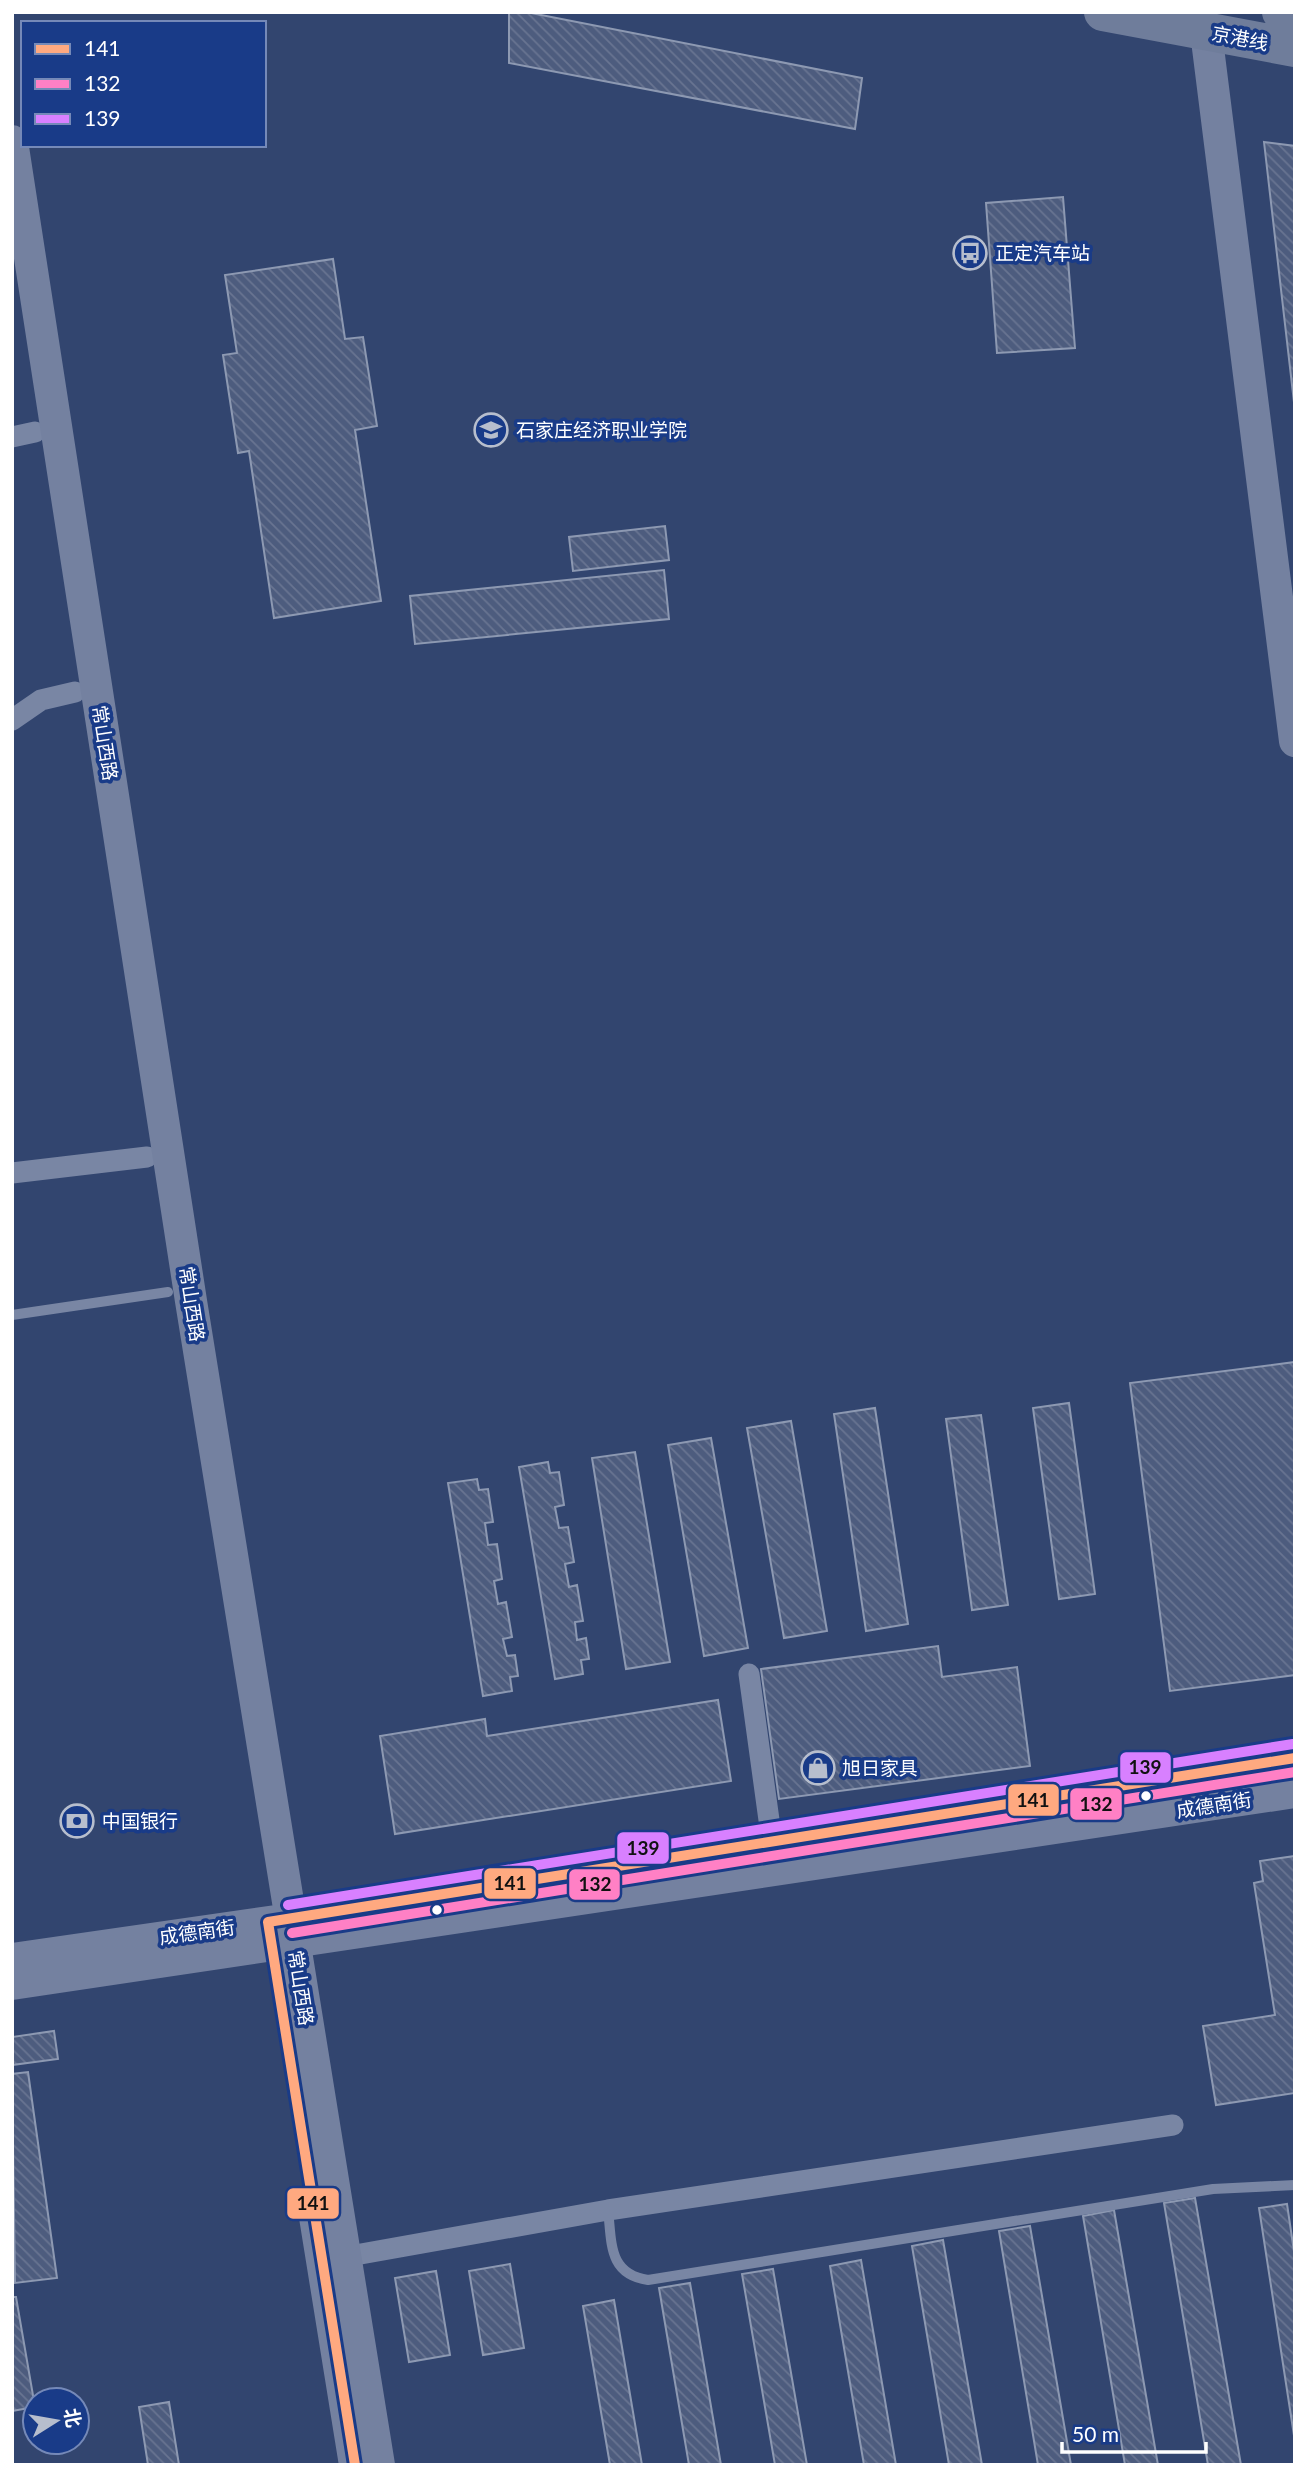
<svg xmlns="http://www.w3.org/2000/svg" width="1307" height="2477" viewBox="0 0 1307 2477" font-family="Lato,'Noto Sans SC',sans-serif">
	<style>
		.building { fill: url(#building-back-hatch); stroke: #8d99b2; stroke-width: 2 }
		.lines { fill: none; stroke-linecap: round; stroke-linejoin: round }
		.lane { stroke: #7986a4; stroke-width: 10 }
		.street { stroke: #7986a4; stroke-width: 21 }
		.secondary { stroke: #7481a0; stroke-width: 32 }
		.highway { stroke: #6f7d9b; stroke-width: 38 }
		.bus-1-casing { stroke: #193b88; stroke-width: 16 }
		.bus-2-casing { stroke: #193b88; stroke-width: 16 }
		.bus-3-casing { stroke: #193b88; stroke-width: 16 }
		.bus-1 { stroke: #ffa980; stroke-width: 10 }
		.bus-2 { stroke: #ff80c5; stroke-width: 10 }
		.bus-3 { stroke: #d880ff; stroke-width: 10 }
		.bus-dot { fill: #fff; stroke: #193b88; stroke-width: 2.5 }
		.labels { text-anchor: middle; stroke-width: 7; stroke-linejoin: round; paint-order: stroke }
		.street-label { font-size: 19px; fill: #fff; stroke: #193b88 }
		.poi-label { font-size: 19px; fill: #fff; stroke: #193b88; text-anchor: start }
		.line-badge { stroke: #193b88; stroke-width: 2.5 }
		.pale-badge-label { font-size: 19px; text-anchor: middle; font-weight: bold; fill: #111 }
	</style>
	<defs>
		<pattern id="building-back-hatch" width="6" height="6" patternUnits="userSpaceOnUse" patternTransform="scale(1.75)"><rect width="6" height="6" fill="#4d5c7e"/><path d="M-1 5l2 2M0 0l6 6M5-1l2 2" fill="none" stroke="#687491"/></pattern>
	</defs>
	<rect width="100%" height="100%" fill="#32456f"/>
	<!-- building -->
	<path class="building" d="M509,12H526L862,78L855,129L509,63Z
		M1264,142L1295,146V411Z
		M1063,197L1075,348L997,353L986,203Z
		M333,259L345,339L363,337L377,426L355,430L381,601L274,618L249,451L238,453L223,355L237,353L225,275Z
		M665,526L669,560L573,571L569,537Z
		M664,570L669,619L415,644L410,596Z
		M1295,1362V1675L1170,1691L1130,1383Z
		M1069,1403L1095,1594L1059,1599L1033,1408Z
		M875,1408L908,1624L866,1631L834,1414Z
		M981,1415L1008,1605L972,1610L946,1419Z
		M791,1421L827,1631L784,1638L747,1428Z
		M711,1438L748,1648L704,1656L668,1445Z
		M635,1452L670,1662L626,1669L592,1458Z
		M548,1462L550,1473L559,1472L564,1505L555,1507L559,1528L568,1527L574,1562L565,1564L569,1587L577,1585L583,1621L575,1622L577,1640L586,1638L589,1659L581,1660L583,1674L555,1679L519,1467Z
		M477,1479L479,1490L488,1489L493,1522L485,1523L488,1545L497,1544L502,1579L494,1581L498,1604L506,1602L512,1637L503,1639L507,1656L515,1655L518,1676L510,1677L512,1691L483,1696L448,1483Z
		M938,1646L942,1677L1017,1667L1030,1766L779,1799L761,1669Z
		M718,1700L731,1781L395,1834L380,1736L485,1719L487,1736Z
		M1295,1856V2093L1216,2105L1203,2026L1275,2015L1254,1883L1263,1881L1260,1861Z
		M54,2031L58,2059L12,2065V2037Z
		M28,2072L57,2278L15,2283L12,2074Z
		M1195,2198L1241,2465H1208L1164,2203Z
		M1287,2204L1295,2258V2442L1259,2208Z
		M1114,2210L1158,2465H1125L1083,2216Z
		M1030,2226L1071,2465H1038L999,2231Z
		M943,2240L982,2465H949L912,2246Z
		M861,2260L896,2465H864L830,2266Z
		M510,2264L524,2348L483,2355L469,2271Z
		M773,2269L807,2465H775L742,2274Z
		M436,2271L450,2355L409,2362L395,2278Z
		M690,2283L721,2465H689L659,2288Z
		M12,2297H16L35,2407L12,2411Z
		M614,2300L642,2465H610L583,2306Z
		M169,2402L179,2465H148L139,2407Z"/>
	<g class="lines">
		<!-- lane -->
		<path class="lane" d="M12,1315L168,1292
			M608,2210C612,2243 608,2274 648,2280L1213,2189L1295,2185"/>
		<!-- street -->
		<path class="street" d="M12,437L35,432
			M12,720L41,700L75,692
			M12,1173L147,1157
			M749,1674L772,1842
			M344,2257L608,2210L1173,2125"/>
		<!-- secondary -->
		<path class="secondary" d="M1206,32L1295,741
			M12,141L191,1301L379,2465
			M12,1959L290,1919L1295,1758
			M12,1984L1295,1792
			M315,2217L355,2465"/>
		<!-- highway -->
		<path class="highway" d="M1103,12L1295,48
			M1281,12L1295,15"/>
		<defs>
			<path id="bus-1" d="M355,2465L268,1922L1295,1758"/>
			<path id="bus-2" d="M292,1933L1295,1772"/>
			<path id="bus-3" d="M288,1905L1293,1744"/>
		</defs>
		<!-- bus-1 casing -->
		<use href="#bus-1" class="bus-1-casing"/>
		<!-- bus-2 casing -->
		<use href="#bus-2" class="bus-2-casing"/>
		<!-- bus-3 casing -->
		<use href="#bus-3" class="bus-3-casing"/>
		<!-- bus-1 -->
		<use href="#bus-1" class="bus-1"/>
		<!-- bus-2 -->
		<use href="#bus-2" class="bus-2"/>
		<!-- bus-3 -->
		<use href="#bus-3" class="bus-3"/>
	</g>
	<!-- icons -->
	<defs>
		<symbol id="bus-ring" viewBox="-11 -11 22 22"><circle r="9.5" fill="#193b88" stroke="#b7becd" stroke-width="1.5"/><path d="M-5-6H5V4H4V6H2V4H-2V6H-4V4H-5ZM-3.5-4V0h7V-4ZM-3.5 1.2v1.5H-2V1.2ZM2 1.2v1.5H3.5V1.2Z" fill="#b7becd"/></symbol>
		<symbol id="university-ring" viewBox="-11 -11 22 22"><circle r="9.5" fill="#193b88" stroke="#b7becd" stroke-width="1.5"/><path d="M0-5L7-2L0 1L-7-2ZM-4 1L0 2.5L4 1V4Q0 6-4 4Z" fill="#b7becd"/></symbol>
		<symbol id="shop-ring" viewBox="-11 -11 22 22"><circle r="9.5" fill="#193b88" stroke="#b7becd" stroke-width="1.5"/><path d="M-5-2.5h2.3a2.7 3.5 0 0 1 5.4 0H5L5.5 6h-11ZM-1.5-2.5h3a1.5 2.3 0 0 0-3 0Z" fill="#b7becd"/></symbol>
		<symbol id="bank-ring" viewBox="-11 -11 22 22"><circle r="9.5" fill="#193b88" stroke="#b7becd" stroke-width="1.5"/><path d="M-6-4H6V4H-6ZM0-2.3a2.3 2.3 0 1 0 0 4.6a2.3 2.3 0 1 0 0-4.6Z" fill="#b7becd"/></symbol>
	</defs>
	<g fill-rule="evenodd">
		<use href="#bus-ring" x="951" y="234" width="38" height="38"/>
		<use href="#university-ring" x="472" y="411" width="38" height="38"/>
		<use href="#shop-ring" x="799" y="1749" width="38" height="38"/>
		<use href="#bank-ring" x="58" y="1802" width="38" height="38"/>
	</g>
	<!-- markers -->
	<g class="bus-dot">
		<circle cx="1146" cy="1796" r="6"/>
		<circle cx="437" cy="1910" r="6"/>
	</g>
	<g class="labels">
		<!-- street labels -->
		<g class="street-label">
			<text transform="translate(1240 38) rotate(11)" y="7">京港线</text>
			<text transform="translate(105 743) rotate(81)" y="7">常山西路</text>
			<text transform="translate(192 1304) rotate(81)" y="7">常山西路</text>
			<text transform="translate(1214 1805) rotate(-9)" y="7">成德南街</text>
			<text transform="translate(197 1932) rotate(-8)" y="7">成德南街</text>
			<text transform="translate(301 1988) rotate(81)" y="7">常山西路</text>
		</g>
		<!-- poi labels -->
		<g class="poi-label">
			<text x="995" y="260">正定汽车站</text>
			<text x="516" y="437">石家庄经济职业学院</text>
			<text x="842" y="1775">旭日家具</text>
			<text x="102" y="1828">中国银行</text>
		</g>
	</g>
	<g class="line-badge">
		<rect x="1119" y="1751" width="53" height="33" rx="7" fill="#d880ff"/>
		<rect x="1007" y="1783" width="53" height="34" rx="7" fill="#ffa980"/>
		<rect x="1069" y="1787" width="54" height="34" rx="7" fill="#ff80c5"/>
		<rect x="616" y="1831" width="54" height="34" rx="7" fill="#d880ff"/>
		<rect x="483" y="1867" width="54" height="33" rx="7" fill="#ffa980"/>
		<rect x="568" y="1868" width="53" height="33" rx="7" fill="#ff80c5"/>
		<rect x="286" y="2187" width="54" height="33" rx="7" fill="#ffa980"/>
	</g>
	<g class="pale-badge-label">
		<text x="1145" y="1774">139</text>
		<text x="1033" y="1807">141</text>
		<text x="1096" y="1811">132</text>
		<text x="643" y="1855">139</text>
		<text x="510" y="1890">141</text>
		<text x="595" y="1891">132</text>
		<text x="313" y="2210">141</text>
	</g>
	<!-- border -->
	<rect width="1307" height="2477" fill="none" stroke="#ffffff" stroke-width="28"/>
	<!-- legend -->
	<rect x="21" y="21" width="245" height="126" fill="#193b88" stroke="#7589b8" stroke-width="2"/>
	<rect x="35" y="44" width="35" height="10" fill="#ffa980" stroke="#7589b8" stroke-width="2"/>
	<text x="84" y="56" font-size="21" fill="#ffffff">141</text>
	<rect x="35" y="79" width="35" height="10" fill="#ff80c5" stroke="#7589b8" stroke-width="2"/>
	<text x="84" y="91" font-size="21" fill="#ffffff">132</text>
	<rect x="35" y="114" width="35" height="10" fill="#d880ff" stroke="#7589b8" stroke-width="2"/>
	<text x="84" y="126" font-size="21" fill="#ffffff">139</text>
	<!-- north arrow -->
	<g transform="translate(56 2421) rotate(79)"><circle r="33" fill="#193b88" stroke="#7589b8" stroke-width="2"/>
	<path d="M0-5L12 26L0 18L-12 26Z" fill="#b7becd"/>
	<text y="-10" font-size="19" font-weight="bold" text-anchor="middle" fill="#ffffff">北</text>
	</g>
	<!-- scale -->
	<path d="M1062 2442v10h144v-10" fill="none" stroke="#ffffff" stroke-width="3.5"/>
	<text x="1072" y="2442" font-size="21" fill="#ffffff" stroke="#193b88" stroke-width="5" paint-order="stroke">50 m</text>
</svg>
